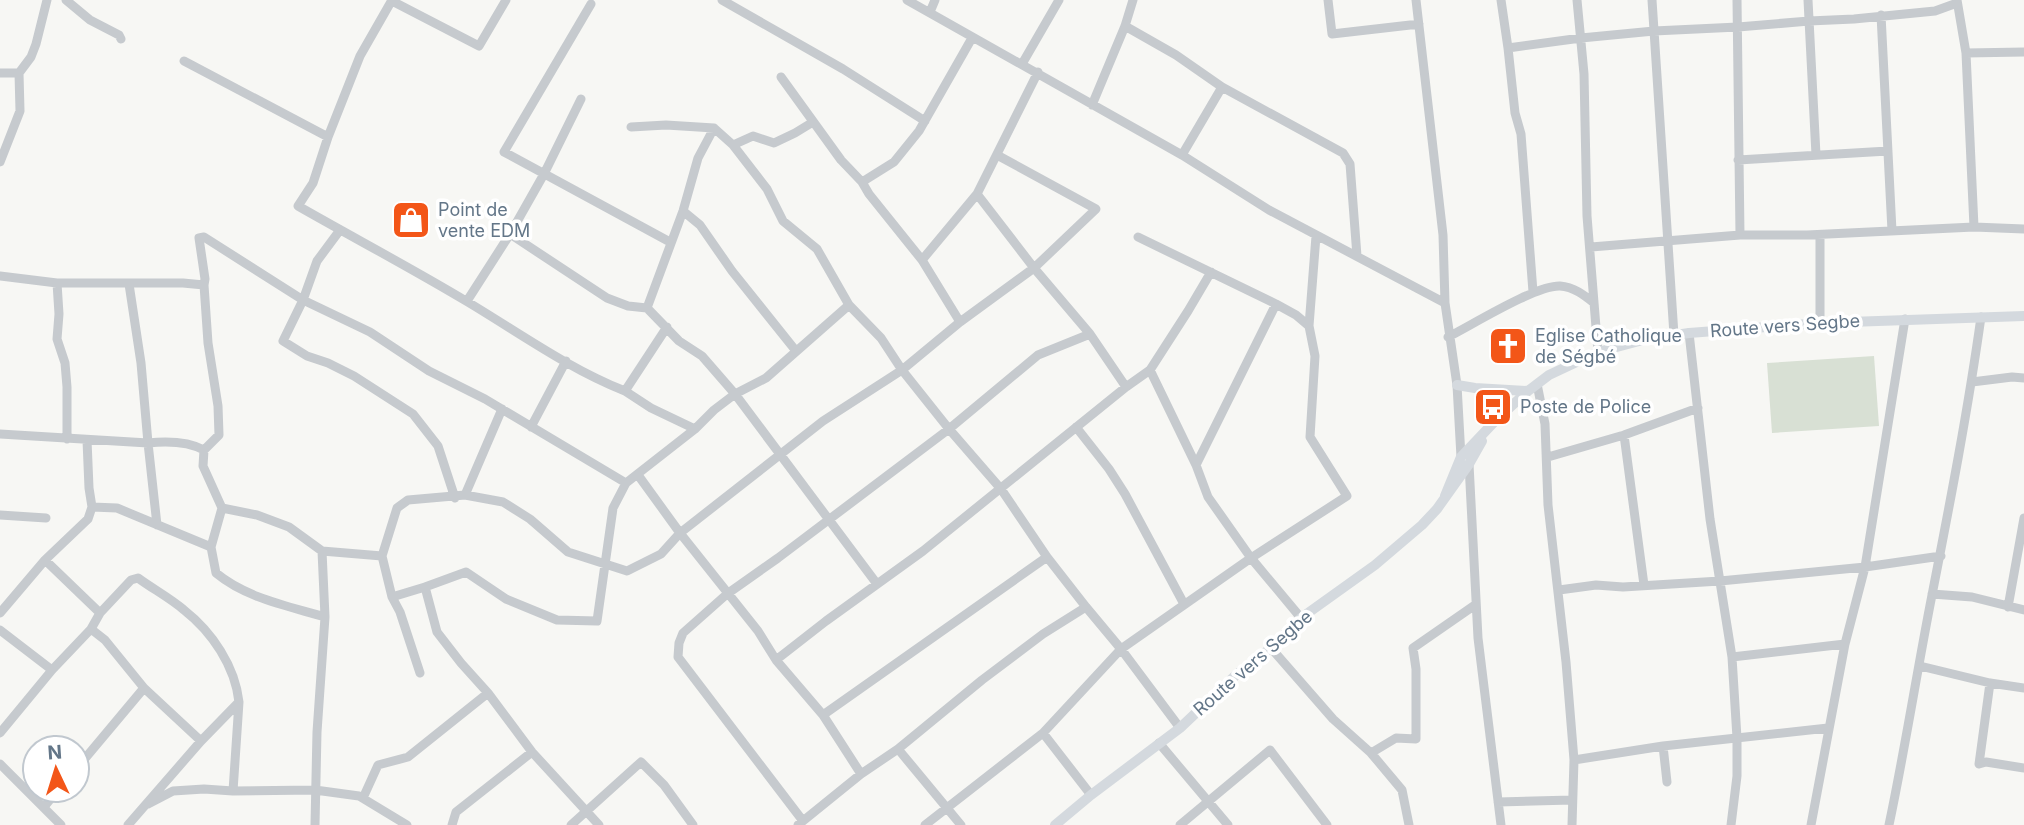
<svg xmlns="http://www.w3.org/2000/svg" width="2024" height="825" viewBox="0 0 2024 825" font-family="Inter,sans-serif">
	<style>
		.green { fill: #d8e0d4 }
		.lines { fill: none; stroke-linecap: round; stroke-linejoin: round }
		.minor { stroke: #c6cace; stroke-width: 9 }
		.major { stroke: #d4d9de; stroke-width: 10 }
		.labels { text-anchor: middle; stroke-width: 7; stroke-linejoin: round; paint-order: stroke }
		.poi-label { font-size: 18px; fill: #637688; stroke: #fff; text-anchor: start }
		.street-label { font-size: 18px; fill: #637688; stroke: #fff }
	</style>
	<rect width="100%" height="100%" fill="#f7f7f4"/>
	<!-- green -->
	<path class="green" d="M1874,356L1879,426L1772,433L1767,363Z"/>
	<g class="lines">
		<!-- minor -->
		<path class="minor" d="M66,0L90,20L119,35L121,39
			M392,0L360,56L328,137L313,183L298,206C354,238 411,268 466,301C518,332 569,369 625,391
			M722,0L843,69L925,121
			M907,0L1182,155L1269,210L1445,303
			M1328,0L1332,34L1419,24
			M1416,0L1443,235L1445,303L1457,385L1461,457
			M1501,0L1508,48L1515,113L1521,134L1533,292
			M1577,0L1584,74L1587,216L1598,352
			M1652,0L1674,335
			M1737,0L1740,235
			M1808,0L1816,155
			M1957,0L1966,53L1974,227
			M392,1L479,46L506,0
			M591,4L504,152L670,242
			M930,12L935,0
			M1881,15L1892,231
			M1125,26L1176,55L1222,87L1343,153L1350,164L1357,256
			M1508,48L1581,38L1654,31L1738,27L1809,21L1854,19L1935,11L1957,3
			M1966,53L2024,52
			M184,61L328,137
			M1022,64L1059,0
			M0,73H19
			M781,77L841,160L862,182L869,194L922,260L960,322
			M1092,105L1125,26L1133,0
			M631,127L666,125L714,128L733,145L767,189L783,221L817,249L849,305L881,338L902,370L949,429L1001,489L1047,557L1086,607L1121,649L1180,728
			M733,145L753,136L774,143L795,133L813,122
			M1182,155L1222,87
			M1738,160L1888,151
			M0,162L20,111L19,73L31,57L36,44L47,0
			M862,182L894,162L919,131L972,38
			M977,194L1034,268L1090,334L1126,387
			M683,211L700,225L732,271L796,351
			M340,230L317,261L303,300L283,341L307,356L328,363L354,376L413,414L438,446L455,498
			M510,234L607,298L628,306L647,308L679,341L702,356L735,394L877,584
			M1138,237L1276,304L1296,315L1309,326
			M1591,247L1740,235H1807L1974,227L2024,229
			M922,260L977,194L1038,72
			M0,276L57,283H183L204,285L205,279L199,238L204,237L303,300L370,332L429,371L485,399L626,483
			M57,283L59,314L57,339L65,363L67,387V439
			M129,284L141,363L148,443C167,441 187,441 204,450L203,466L222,508L211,547L216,573C246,598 288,606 325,617L317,732L315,825
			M467,301L510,234L544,174L581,99
			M647,308L683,211L698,158L714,128
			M1820,323V235
			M667,327L625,391L651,408L695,429
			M1689,333L1710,519L1732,657L1737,738V776L1731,825
			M1448,337C1472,325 1536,285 1560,286C1574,287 1584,295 1594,303
			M1150,370L1196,465L1208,497L1251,558L1301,618
			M1972,382L2012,377L2024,378
			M1537,384L1545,424L1548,505L1566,662L1574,760L1572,825
			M531,427L566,361
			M1076,427L1109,469L1125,494L1184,604
			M0,434L148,443L157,525
			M1624,435L1644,585
			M204,450L219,435L218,406L208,343L204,285
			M1548,457L1624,435L1698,408
			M1469,464L1478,638L1501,825
			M1196,465L1276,304
			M638,475L680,533L758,631L776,660L823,715L861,774
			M465,495L502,409
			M92,507L117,508L211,547
			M222,508L257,515L289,527L322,551L382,556
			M0,515L46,518
			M322,551L325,617
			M45,560L100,613
			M425,587L466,572L506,599L557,620L597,621L613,508L626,483L695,429L714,410L735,394L766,378L849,305
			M1559,590L1596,585L1623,587L1720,581L1865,567L1941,556
			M1932,594L1972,597L2024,610
			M392,597L425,587L437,632L461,663L488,693
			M2008,607L2024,518
			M0,613L45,560L88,519L92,507L89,488L87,440
			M0,630L52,670
			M1271,648L1333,719L1371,753
			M1732,657L1845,644
			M776,660L826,621L923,551L1126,387L1150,370L1188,311L1211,272
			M1920,666L1990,683L2024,688
			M420,673L400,612L392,597L382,556L397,508L408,500L465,495L503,502L530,519L568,552L627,571L661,554L680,533L823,421L902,370L960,322L1034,268L1096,209L997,155
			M1990,683L1979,764L1986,762L2024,768
			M823,715L1047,557
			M0,733L52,670L91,629
			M1043,733L1091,795
			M1159,743L1228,825
			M1663,746L1667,782
			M898,749L961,825
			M1574,760L1663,746L1828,728
			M0,764L61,825
			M77,768L144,688
			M233,791L239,702
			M363,798L378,765L408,757L488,693L532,752L599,825
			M1498,802L1572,800
			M148,804L173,791L204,789L233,791L315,790L359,796L407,825
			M44,807L58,790
			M803,821L678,657L679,643L683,633L727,594L778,558L949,429L1038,355L1090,334
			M128,825L201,741L239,702C235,666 212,632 184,610C170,598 153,589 138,578L131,580L100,613L91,629L105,640L144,688L201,741
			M452,825L456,812L532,752
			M571,825L641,762L664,785L693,825
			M798,825L861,774L898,749L982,680L1043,634L1086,607
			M925,825L1043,733L1121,649L1251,558L1347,496L1310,437L1315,356L1309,326L1316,236
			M1180,825L1270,750L1327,825
			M1409,825L1402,790L1371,753L1396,738L1416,739V669L1413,648L1475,605
			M1811,825L1845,644L1865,567L1905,319
			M1889,825C1905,749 1917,671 1932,595C1950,503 1968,410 1981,317"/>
		<!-- major -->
		<path class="major" d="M1457,385L1475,388L1528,391
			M1445,496L1461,457L1496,420L1528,391L1549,375L1598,352L1643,340L1689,333L1820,323L2024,316
			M1055,825L1091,795L1180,728L1236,675L1271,648L1301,618L1375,565L1422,525L1437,509L1469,464L1482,441"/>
	</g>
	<!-- icons -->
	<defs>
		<symbol id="shop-square" viewBox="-11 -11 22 22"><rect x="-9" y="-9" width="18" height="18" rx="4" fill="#f35618" stroke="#fff"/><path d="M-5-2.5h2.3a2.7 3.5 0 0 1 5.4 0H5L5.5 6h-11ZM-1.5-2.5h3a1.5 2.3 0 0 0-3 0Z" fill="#fff"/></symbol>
		<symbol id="church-square" viewBox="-11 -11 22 22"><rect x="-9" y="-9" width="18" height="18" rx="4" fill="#f35618" stroke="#fff"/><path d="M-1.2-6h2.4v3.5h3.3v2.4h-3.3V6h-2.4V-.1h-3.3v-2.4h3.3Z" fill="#fff"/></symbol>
		<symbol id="bus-square" viewBox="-11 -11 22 22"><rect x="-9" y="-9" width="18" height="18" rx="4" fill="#f35618" stroke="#fff"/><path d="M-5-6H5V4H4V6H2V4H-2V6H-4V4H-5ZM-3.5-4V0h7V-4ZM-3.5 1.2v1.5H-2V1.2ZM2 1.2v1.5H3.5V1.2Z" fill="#fff"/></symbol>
	</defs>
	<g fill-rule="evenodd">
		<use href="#shop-square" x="389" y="198" width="44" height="44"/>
		<use href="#church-square" x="1486" y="324" width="44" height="44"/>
		<use href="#bus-square" x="1471" y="385" width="44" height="44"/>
	</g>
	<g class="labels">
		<!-- poi labels -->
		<g class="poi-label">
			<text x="438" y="216">Point de<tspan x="438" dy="21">vente EDM</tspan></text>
			<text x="1535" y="342">Eglise Catholique<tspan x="1535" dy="21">de Ségbé</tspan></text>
			<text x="1520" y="413">Poste de Police</text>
		</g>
		<!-- street labels -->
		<g class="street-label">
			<text transform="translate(1785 326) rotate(-4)" y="6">Route vers Segbe</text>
			<text transform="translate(1253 663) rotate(-41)" y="6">Route vers Segbe</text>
		</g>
	</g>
	<!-- north arrow -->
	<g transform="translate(56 769) rotate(356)"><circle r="33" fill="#ffffff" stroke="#c1c8cf" stroke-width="2"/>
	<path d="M0-5L12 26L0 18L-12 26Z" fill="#f35618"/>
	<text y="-10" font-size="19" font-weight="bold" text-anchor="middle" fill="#637688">N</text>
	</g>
</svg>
